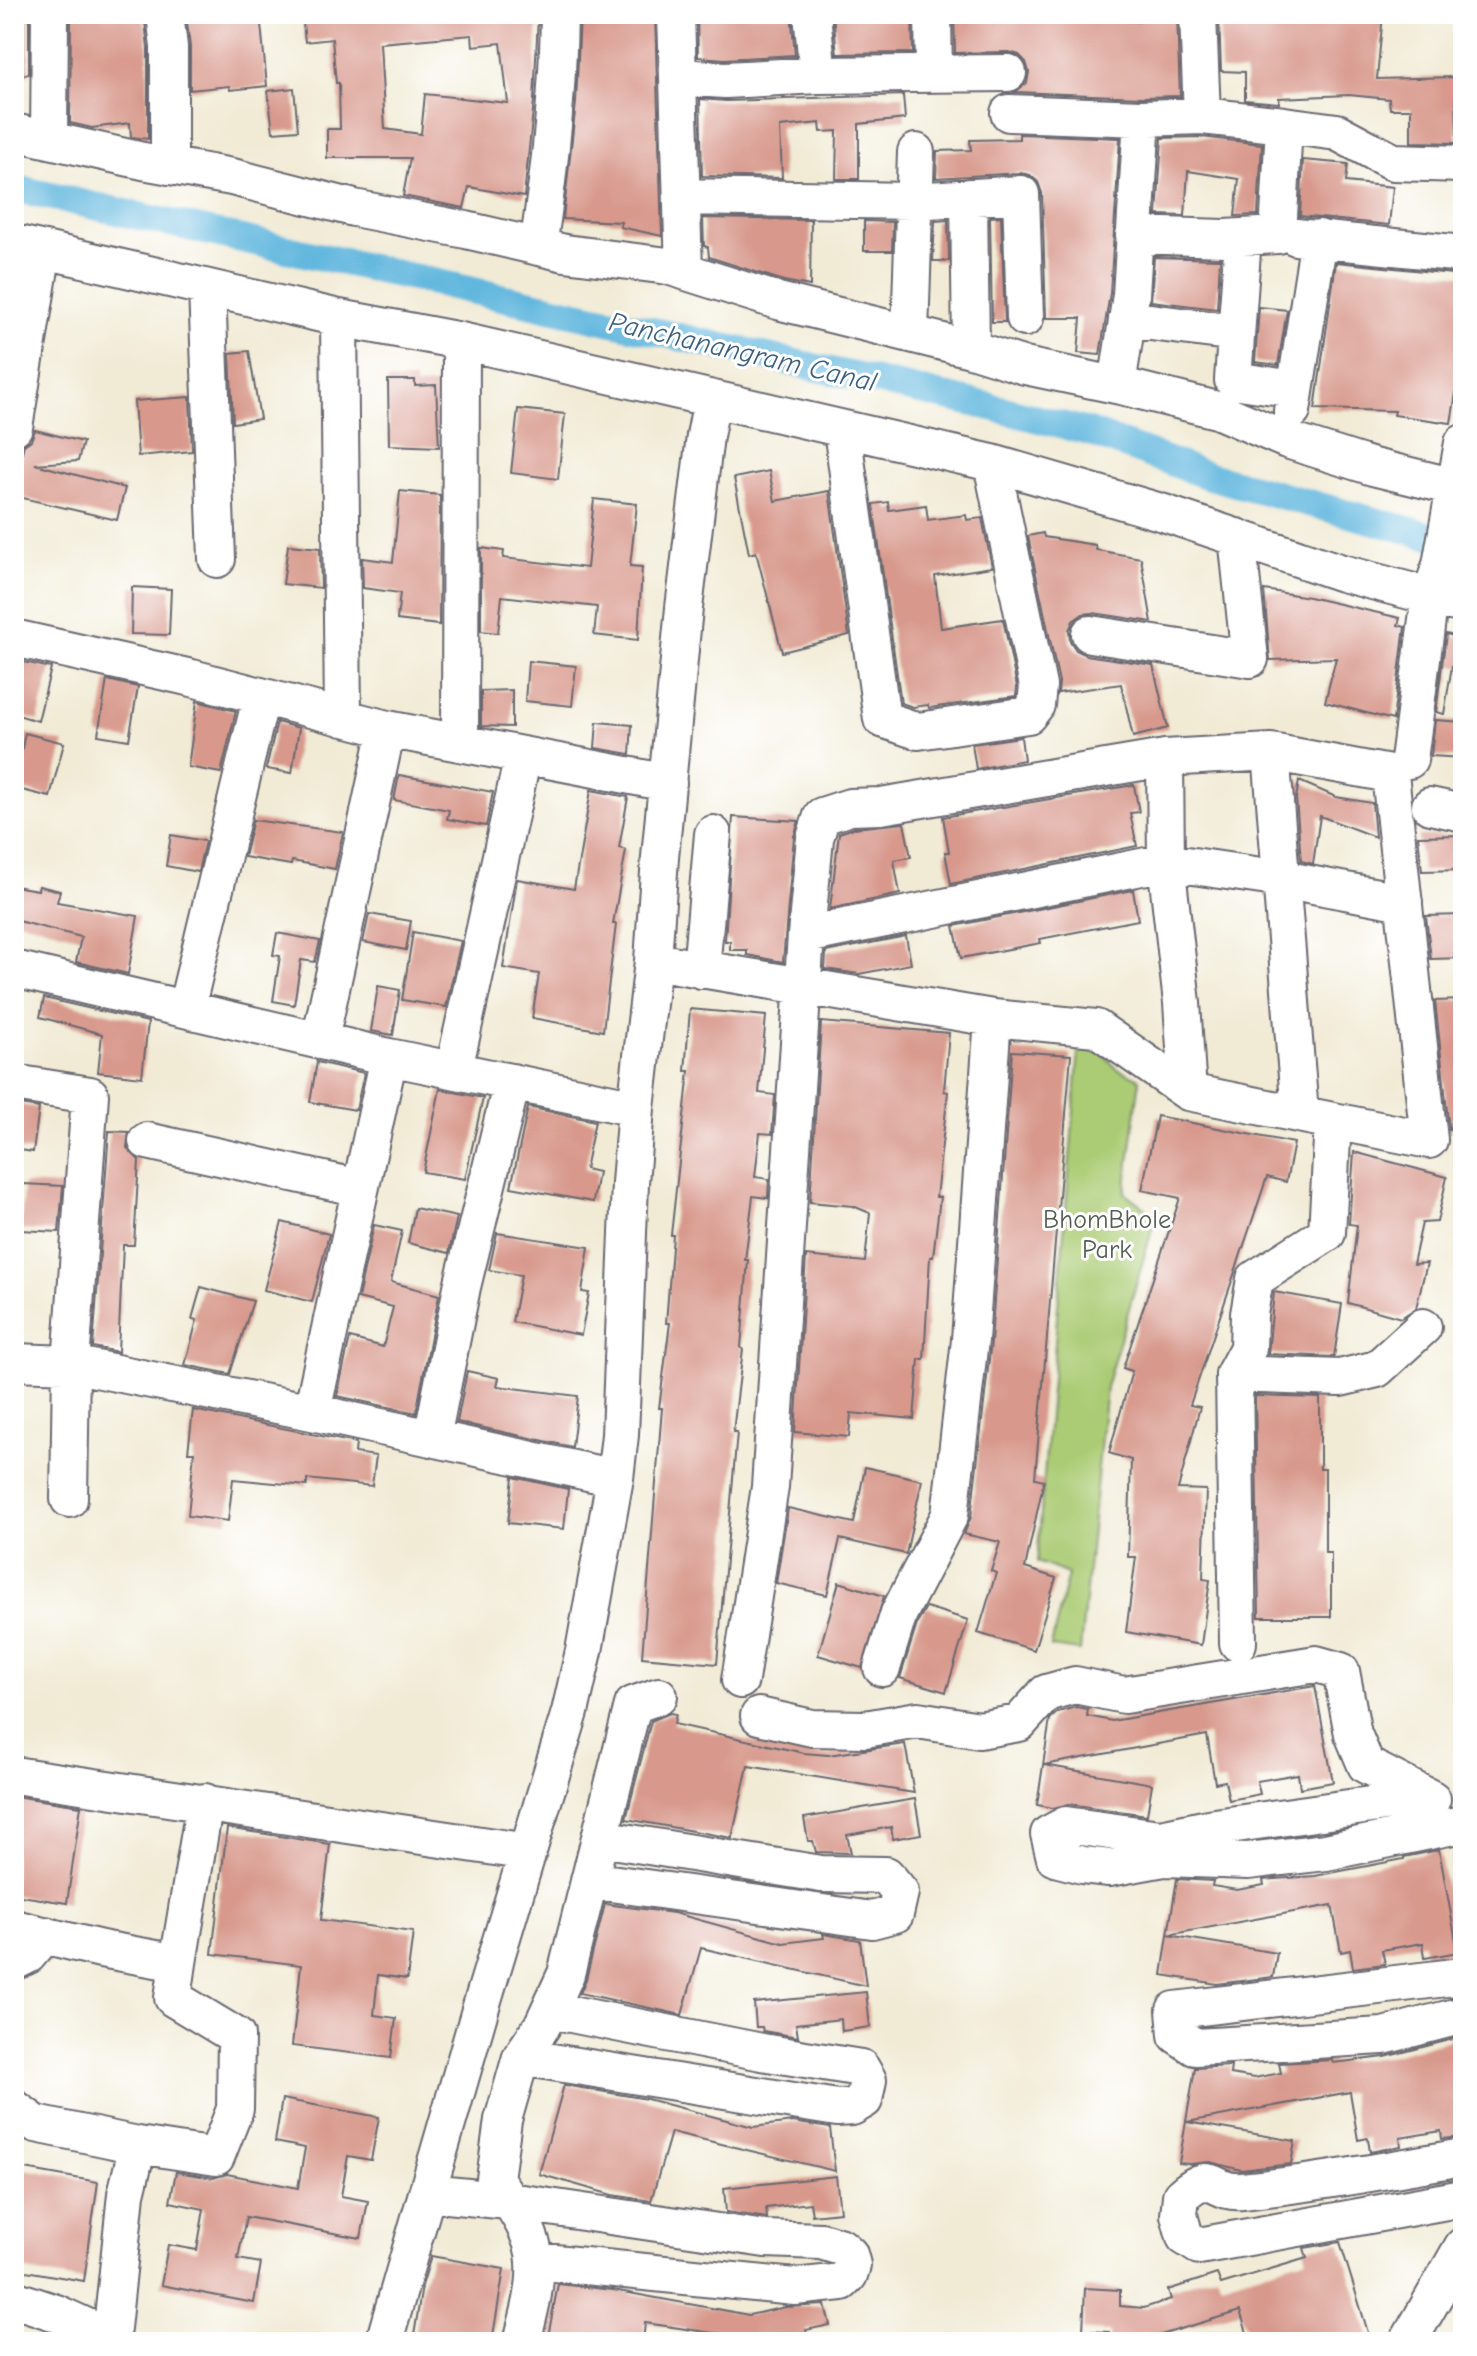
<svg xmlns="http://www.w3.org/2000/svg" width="1477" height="2356" viewBox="0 0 1477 2356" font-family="'Comic Neue',sans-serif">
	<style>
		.green { fill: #abcc74; stroke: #667758; stroke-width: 2 }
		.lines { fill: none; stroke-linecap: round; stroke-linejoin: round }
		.canal { stroke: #62b7de; stroke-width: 28 }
		.building { fill: #d8998c; fill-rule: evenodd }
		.minor-casing { stroke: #6a6871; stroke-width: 40 }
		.minor { stroke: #fff; stroke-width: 36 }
		.labels { text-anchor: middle; stroke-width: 6; stroke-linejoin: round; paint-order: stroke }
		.park-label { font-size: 26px; fill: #525e4f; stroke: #fff }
		.water-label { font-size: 28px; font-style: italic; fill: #3c5e7c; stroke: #fff }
	</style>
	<rect width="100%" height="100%" fill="#fff"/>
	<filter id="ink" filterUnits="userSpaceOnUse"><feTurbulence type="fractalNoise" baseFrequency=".0125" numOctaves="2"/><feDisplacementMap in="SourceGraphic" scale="16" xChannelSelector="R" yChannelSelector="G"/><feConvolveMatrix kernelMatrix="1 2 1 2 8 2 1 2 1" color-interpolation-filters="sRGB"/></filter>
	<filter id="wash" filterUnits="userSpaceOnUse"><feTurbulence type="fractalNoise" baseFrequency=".006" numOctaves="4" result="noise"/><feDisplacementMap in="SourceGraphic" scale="32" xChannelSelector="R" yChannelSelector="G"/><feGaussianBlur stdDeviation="1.8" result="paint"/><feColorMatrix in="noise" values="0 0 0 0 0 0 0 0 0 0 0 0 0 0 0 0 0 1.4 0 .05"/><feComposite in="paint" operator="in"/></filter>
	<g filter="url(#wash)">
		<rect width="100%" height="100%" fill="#f1ebd5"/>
		<!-- green -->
		<path class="green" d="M1079,1049L1101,1051L1116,1068L1140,1079L1125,1193L1156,1216L1106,1387L1080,1651L1051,1647L1068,1574L1037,1562Z"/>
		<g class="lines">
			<!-- canal -->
			<path class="canal" d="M14,188L992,407L1089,432L1209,476L1463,545"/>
		</g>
		<g id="blocks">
			<!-- building -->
			<path class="building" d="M14,14H29V74L14,77Z
				M71,14H144L148,48V139L131,137L130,123L92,128L70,123Z
				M186,14H260L267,86L230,90L229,86L190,90V47Z
				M302,14H496V21L538,16L534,100L524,197L469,187L464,208L403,196L410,158H327V129H340L339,83H336L332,39L305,42ZM472,35L473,46L501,43L508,103L425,94L421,134L385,129L380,43Z
				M580,14H621L622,20L655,17L662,236L620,227L621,222L563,219L576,103Z
				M697,14H791L795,55L725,59L698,57Z
				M833,14H912L913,53L837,54Z
				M954,14H1000V21L1050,17L1051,14H1075V18L1138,22V14H1177L1180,96L1142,97L1015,92L1027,83L1029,72L1026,62L1019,55L1009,52L955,53Z
				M1219,14H1383L1377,79L1456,77L1457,143L1411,142V109H1390L1389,99L1349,95L1279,98V103L1245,100V72L1221,71Z
				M294,88L298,130L273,132L268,91Z
				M903,95L905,119L859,124V179H836L837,131L821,132L820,123L780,127L782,178L702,176L700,99L726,101Z
				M1019,134L1120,138L1110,293L1100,355L1078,353L1081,318H1046L1042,193L1038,182L1030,175L1020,173L936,178L937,151L971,150L970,140L1019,139Z
				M1201,137L1262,144L1258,215L1235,216L1239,179L1188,171L1185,216L1157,215L1162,138Z
				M1303,160L1348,164L1346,182L1393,187L1389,225L1300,216Z
				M1001,216L1005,322H992L990,217Z
				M703,218L811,220L810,286L784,281L709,257L708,247L704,246Z
				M948,220L949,261H933L935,221Z
				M864,221L893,222L892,251H864Z
				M1154,257L1220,259L1217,309L1151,301Z
				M1336,262L1462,275L1458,320L1463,321L1461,363L1451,423L1394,415L1395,411L1315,409Z
				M1259,307L1287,310L1278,365L1255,362Z
				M249,351L260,419L233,423L230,353Z
				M388,380H415V386L436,385L439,447L389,445Z
				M190,397L192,451L138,456L134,401Z
				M518,409L565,414L558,479L511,473Z
				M35,430L83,442L78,461L35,464L125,488L117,520L14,496V463L19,464L24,445L31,440Z
				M769,471L775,501L829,491L849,635L782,652L756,552L749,554L734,478Z
				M400,491L440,495L439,625L397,620L400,593L363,588L362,558L393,562Z
				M594,499L637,504L630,566L642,567L638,640L594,635L597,607L502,596L498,633L481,631V548L504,551L503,558L587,568Z
				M888,502L889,510L926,505L928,520L966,515L967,520L982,518L992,567L935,576L941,628L1003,619L1017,687L1016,696L929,708L928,705L913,707L901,703L873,504Z
				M1043,533L1044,537L1095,545L1096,550L1141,558L1152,622L1093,613L1083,614L1073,621L1069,630L1070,641L1076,650L1086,655L1153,665L1168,728L1133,737L1121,684L1058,693L1059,682L1028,536Z
				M288,545L320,548L321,588L283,584Z
				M132,587L171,589L169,635L131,634Z
				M1264,590L1309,597L1400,618L1398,625L1405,627L1393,720L1325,702L1336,658L1270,660Z
				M1446,634L1463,638V668L1452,666L1444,714L1436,712Z
				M14,660L51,668L38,721L14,714Z
				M528,661L576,666L572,706L525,701Z
				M107,680L138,687L129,740L98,735Z
				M512,690V727L481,726V691Z
				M197,701L236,711L221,773L188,767Z
				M1435,720L1463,722V758L1431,756Z
				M277,722L299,728L292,773L266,769Z
				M597,722L632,725L630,754L595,748Z
				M25,733L64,743L50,797L14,788Z
				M1021,737L1024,760L976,769L972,744Z
				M399,775L493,792L486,826L447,819L449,810L394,800Z
				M1299,781L1336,797L1372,803L1375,837L1320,816L1313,864L1301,861L1296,798Z
				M1134,785L1139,812L1130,813L1137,846L951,884L945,852H949L943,817Z
				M591,790L628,797L619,848L626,850L613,924H616L603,1031L532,1018L539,974L503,968L517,879L574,889Z
				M733,817L799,821L794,836L783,962L747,955V950H730V941H725Z
				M253,820L343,832L335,869L292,861L291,865L244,857Z
				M904,823L911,857L894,860L900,894L830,909L839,833L854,828Z
				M171,835L205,841L198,872L166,866Z
				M1463,835V870L1422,871L1418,836Z
				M14,886L38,890L39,886L60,891L57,902L138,916L128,974L76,962L81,937L14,920Z
				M1133,890L1138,920L1040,939L1041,943L961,958L954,926Z
				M369,914L411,921L406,950L363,942Z
				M1463,915V958L1431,959L1426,916Z
				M413,932L461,941L446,1007L402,1000Z
				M277,933L320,941L315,962L301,960L294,1005L273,1001L280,956L273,955Z
				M906,936L911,964L859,974L825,969L826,952Z
				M378,986L400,990L393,1035L371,1031Z
				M44,998L148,1022L142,1077L98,1072L102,1034L40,1017Z
				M1463,1000V1127L1449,1129L1435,1001Z
				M690,1009L766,1016L759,1093L775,1095L772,1134L760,1133L755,1177L769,1179L768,1198L753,1196L745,1260H748L741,1348L743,1349L733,1432H737L717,1664L642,1657L662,1408H659L670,1323H666L673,1235H671L689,1071H685Z
				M821,1022L949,1033L944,1091L948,1092L936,1197H940L933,1257H930L924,1359H919L914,1419L851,1413L849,1437L795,1432L806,1256L865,1262L870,1213L853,1206L810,1202Z
				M1012,1051L1071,1055L1035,1478L1044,1480L1025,1568L1056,1578L1034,1650L978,1633L996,1573L991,1571L1000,1542L964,1534L971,1517L991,1342Z
				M317,1062L364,1073L356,1110L310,1102Z
				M440,1089L483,1098L465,1179L423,1172Z
				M14,1104L39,1108L33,1152L14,1149Z
				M528,1107L595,1121L585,1169L598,1172L593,1202L511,1187Z
				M1157,1116L1294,1143L1286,1182L1267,1177L1190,1405L1200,1407L1178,1489L1206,1490L1203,1579L1210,1580L1201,1645L1126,1632L1136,1557H1128L1131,1460L1109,1453L1132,1371L1123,1368L1180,1198L1142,1190Z
				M109,1131L129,1132L127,1148L139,1160L134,1245H123L118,1352L93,1347Z
				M1354,1152L1447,1177L1437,1222L1422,1223L1413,1264L1427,1263L1416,1308L1401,1318L1348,1303L1357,1225L1349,1224Z
				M23,1184L63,1186L59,1232L21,1230Z
				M415,1208L457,1217L449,1253L408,1243Z
				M282,1222L329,1234L312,1302L264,1290Z
				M374,1225L402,1231L391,1282L439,1295L416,1413L337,1396L350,1338L383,1347L393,1307L358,1298Z
				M497,1233L589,1247L582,1292L589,1293L581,1335L512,1322L521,1275L489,1270Z
				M201,1287L253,1301L230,1374L185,1365L197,1320L192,1319Z
				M1274,1292L1342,1304L1334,1357L1268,1354Z
				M467,1371L499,1378L497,1386L578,1396L572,1447L457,1422Z
				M1255,1396L1320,1398V1469H1325V1553H1331V1617H1259Z
				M193,1410L356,1443L355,1453L376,1456L372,1486L307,1479V1486L233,1479L228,1521L188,1516L194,1452H188Z
				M865,1467L922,1480L906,1554L840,1539L827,1595L776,1583L788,1508L854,1523Z
				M513,1477L568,1489L564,1529L508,1523Z
				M839,1582L884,1596L862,1668L818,1655Z
				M926,1607L968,1620L946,1692L900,1678L918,1621Z
				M1315,1686L1333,1782L1300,1788L1298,1774L1257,1781L1260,1794L1229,1800L1225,1781L1215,1783L1207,1735L1044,1765L1152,1784L1147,1815L1069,1804L1053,1808L1037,1805L1050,1719L1058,1712L1076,1707L1088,1709L1087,1716L1112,1721Z
				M670,1713L676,1714L674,1724L804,1753L828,1755L905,1744L914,1793L748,1766L732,1838L626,1819L651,1721Z
				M14,1796L81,1806L67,1903L14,1895Z
				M915,1799L921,1834L893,1839L891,1827L847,1835L851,1853L816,1852L813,1841H808L804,1818Z
				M227,1828L330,1844L321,1920L413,1932L407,1979L378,1975L374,2015L396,2018L391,2058L292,2046L301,1965L212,1954Z
				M1439,1850L1458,1952L1425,1958L1423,1943L1382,1950L1385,1964L1353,1968L1350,1950L1341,1952L1332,1905L1168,1935L1177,1879L1213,1881L1212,1886L1237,1890L1264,1885L1263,1880L1315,1876L1404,1859V1857Z
				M605,1904L674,1913L783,1943L824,1938L823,1934L860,1940L866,1986L701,1948L682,2015L580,1993L586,1979Z
				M1168,1935L1277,1953L1273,1977L1217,1984L1162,1975Z
				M866,1992L870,2027L842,2031L841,2019L796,2024L798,2037L763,2031L762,2027H756L754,2003Z
				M1457,2038L1463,2073V2137L1442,2139L1441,2131L1400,2138L1401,2146L1370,2152L1368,2138L1358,2140L1350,2092L1187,2122L1295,2141L1291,2164L1241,2170L1210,2162L1190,2164L1179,2163L1195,2068L1231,2066L1230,2074L1254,2078L1281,2073L1279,2063L1332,2060L1333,2063L1385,2057Z
				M564,2085L647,2099L753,2127L793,2122L830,2128L835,2171L671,2132L651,2201L612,2195L539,2174Z
				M282,2099L379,2117L371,2160L348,2156L341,2196L368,2201L361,2238L246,2217L238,2259L261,2263L254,2303L161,2285L168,2245L197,2250L204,2209L170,2202L176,2172L213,2178L227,2174L298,2188L305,2148L275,2142Z
				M14,2167L98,2182L84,2281L14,2269Z
				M836,2176L840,2212L812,2215L810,2203L766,2208L767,2218L726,2212L724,2188Z
				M1340,2242L1371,2342H1250L1240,2311L1154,2337V2342H1109V2332L1083,2331L1085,2288L1120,2290V2306L1144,2308L1171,2299L1168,2290L1217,2274L1221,2284L1307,2258L1304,2248Z
				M431,2256L504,2269L492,2342H413L422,2286Z
				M558,2284L613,2290L749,2315L786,2307L825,2305L830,2325L806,2330L808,2342H754L753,2339L645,2323L643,2342H547Z"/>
		</g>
	</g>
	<g filter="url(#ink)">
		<use href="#blocks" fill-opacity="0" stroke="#6a6871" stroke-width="2"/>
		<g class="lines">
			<defs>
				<path id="minor" d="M165,14L169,47V166
					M676,14L684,271
					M812,14L818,75
					M933,14L934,73
					M679,77L725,80L818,75L1008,73
					M1009,113L1142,118
					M1284,125L1337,132L1393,162L1463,164
					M14,132L143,161L232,177L354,208L466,230L565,253L668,266L778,301L971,349L1025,366L1125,387L1217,410L1287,440L1373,467L1463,489
					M49,140L50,14
					M682,197L913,201L1021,194L1025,318
					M969,197L971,349
					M1134,235L1224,238L1278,235L1284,125L1202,116L1198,14
					M1243,237L1233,380L1295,389
					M1296,237L1463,254
					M14,243L339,318L461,341L992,463L1164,513L1342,573L1463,605
					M538,247C550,169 558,93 559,14
					M207,288L217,559
					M339,318L343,718
					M1127,319L1236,333
					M910,334L916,152
					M1117,385L1131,295L1142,118L1202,116
					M1292,411L1319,238
					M14,427L43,250
					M842,430L882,719L918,731L1028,715L1036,705L1038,686L992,463
					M1090,634L1250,659L1237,537
					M14,638L192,678L387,729L668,783
					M460,742L461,341
					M1271,752L1300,1114
					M1409,760L1430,596L1441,565L1463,443
					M1430,806L1463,813
					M806,935L1166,862L1282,879L1404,902
					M653,961L993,1018L1096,1028L1188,1092L1429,1140L1390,774L1271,752L1165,758L1166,862L1182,1003L1188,1092
					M14,969L389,1057L636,1108
					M701,970L713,834
					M186,1009L261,698
					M320,1040L387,729
					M454,1069L523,756
					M14,1083L90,1095L71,1364L312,1412L615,1478
					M147,1141L360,1188
					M14,1362L71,1364L69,1499
					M1234,1374L1340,1378L1377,1369L1423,1327
					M312,1412L389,1057
					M432,1438L462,1287L512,1082
					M1238,1643L1234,1374L1248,1348L1249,1314L1255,1279L1327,1233L1333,1121
					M882,1668L899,1613L950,1515L970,1340L993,1018
					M740,1680L770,1487L806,935L815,838L822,816L850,807L881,806L1165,758
					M759,1716L812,1728L865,1729L918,1720L979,1730L1019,1723L1046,1693L1075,1685L1124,1695L1316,1664L1341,1671L1353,1734L1366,1765L1432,1799
					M14,1775L528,1852
					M1427,1797L1208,1828L1160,1838L1066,1825L1049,1834L1055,1858L1082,1865L1109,1868L1164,1858L1248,1861L1326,1852L1463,1824
					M589,1880L872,1920L895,1914L900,1892L886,1875L821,1874L600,1838
					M14,1928L101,1949L178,1963L173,1998L236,2036L235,2109L216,2157L138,2145L36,2124L14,2108
					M14,1962L28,1955L45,1935
					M178,1963L205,1802
					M1463,1976L1175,2010L1177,2035L1195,2047L1383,2036L1463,2015
					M521,2057L837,2108L852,2107L864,2100L868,2080L861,2068L762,2052L551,2010
					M1463,2157C1389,2170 1316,2183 1242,2191C1211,2194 1213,2166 1181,2196L1179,2215L1185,2237L1199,2246L1463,2198
					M427,2193L509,2201L765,2239L821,2241L841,2247L849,2254L852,2265L849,2275L842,2282L795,2287L535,2261
					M14,2299L56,2313L111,2338L126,2194L138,2145
					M384,2342L480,2010L570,1712L584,1651L615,1478L620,1435L630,1183L636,1108L653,961L660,857L684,608L705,436L712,399
					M522,2342C528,2317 537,2288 535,2262C534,2232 511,2203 495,2179L503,2120L521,2057L542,2026L566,1974L633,1705L659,1696
					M1408,2342L1463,2246"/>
			</defs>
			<!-- minor casing -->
			<use href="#minor" class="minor-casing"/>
			<!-- minor -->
			<use href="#minor" class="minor"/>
		</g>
	</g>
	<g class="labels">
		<!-- park labels -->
		<g class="park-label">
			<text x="1107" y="1228">BhomBhole<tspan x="1107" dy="30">Park</tspan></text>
		</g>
		<!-- water labels -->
		<g class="water-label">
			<text transform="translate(743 351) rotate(13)" y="10">Panchanangram Canal</text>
		</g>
	</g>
	<!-- margin -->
	<rect width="1477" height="2356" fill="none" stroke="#fff" stroke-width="48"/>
</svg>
